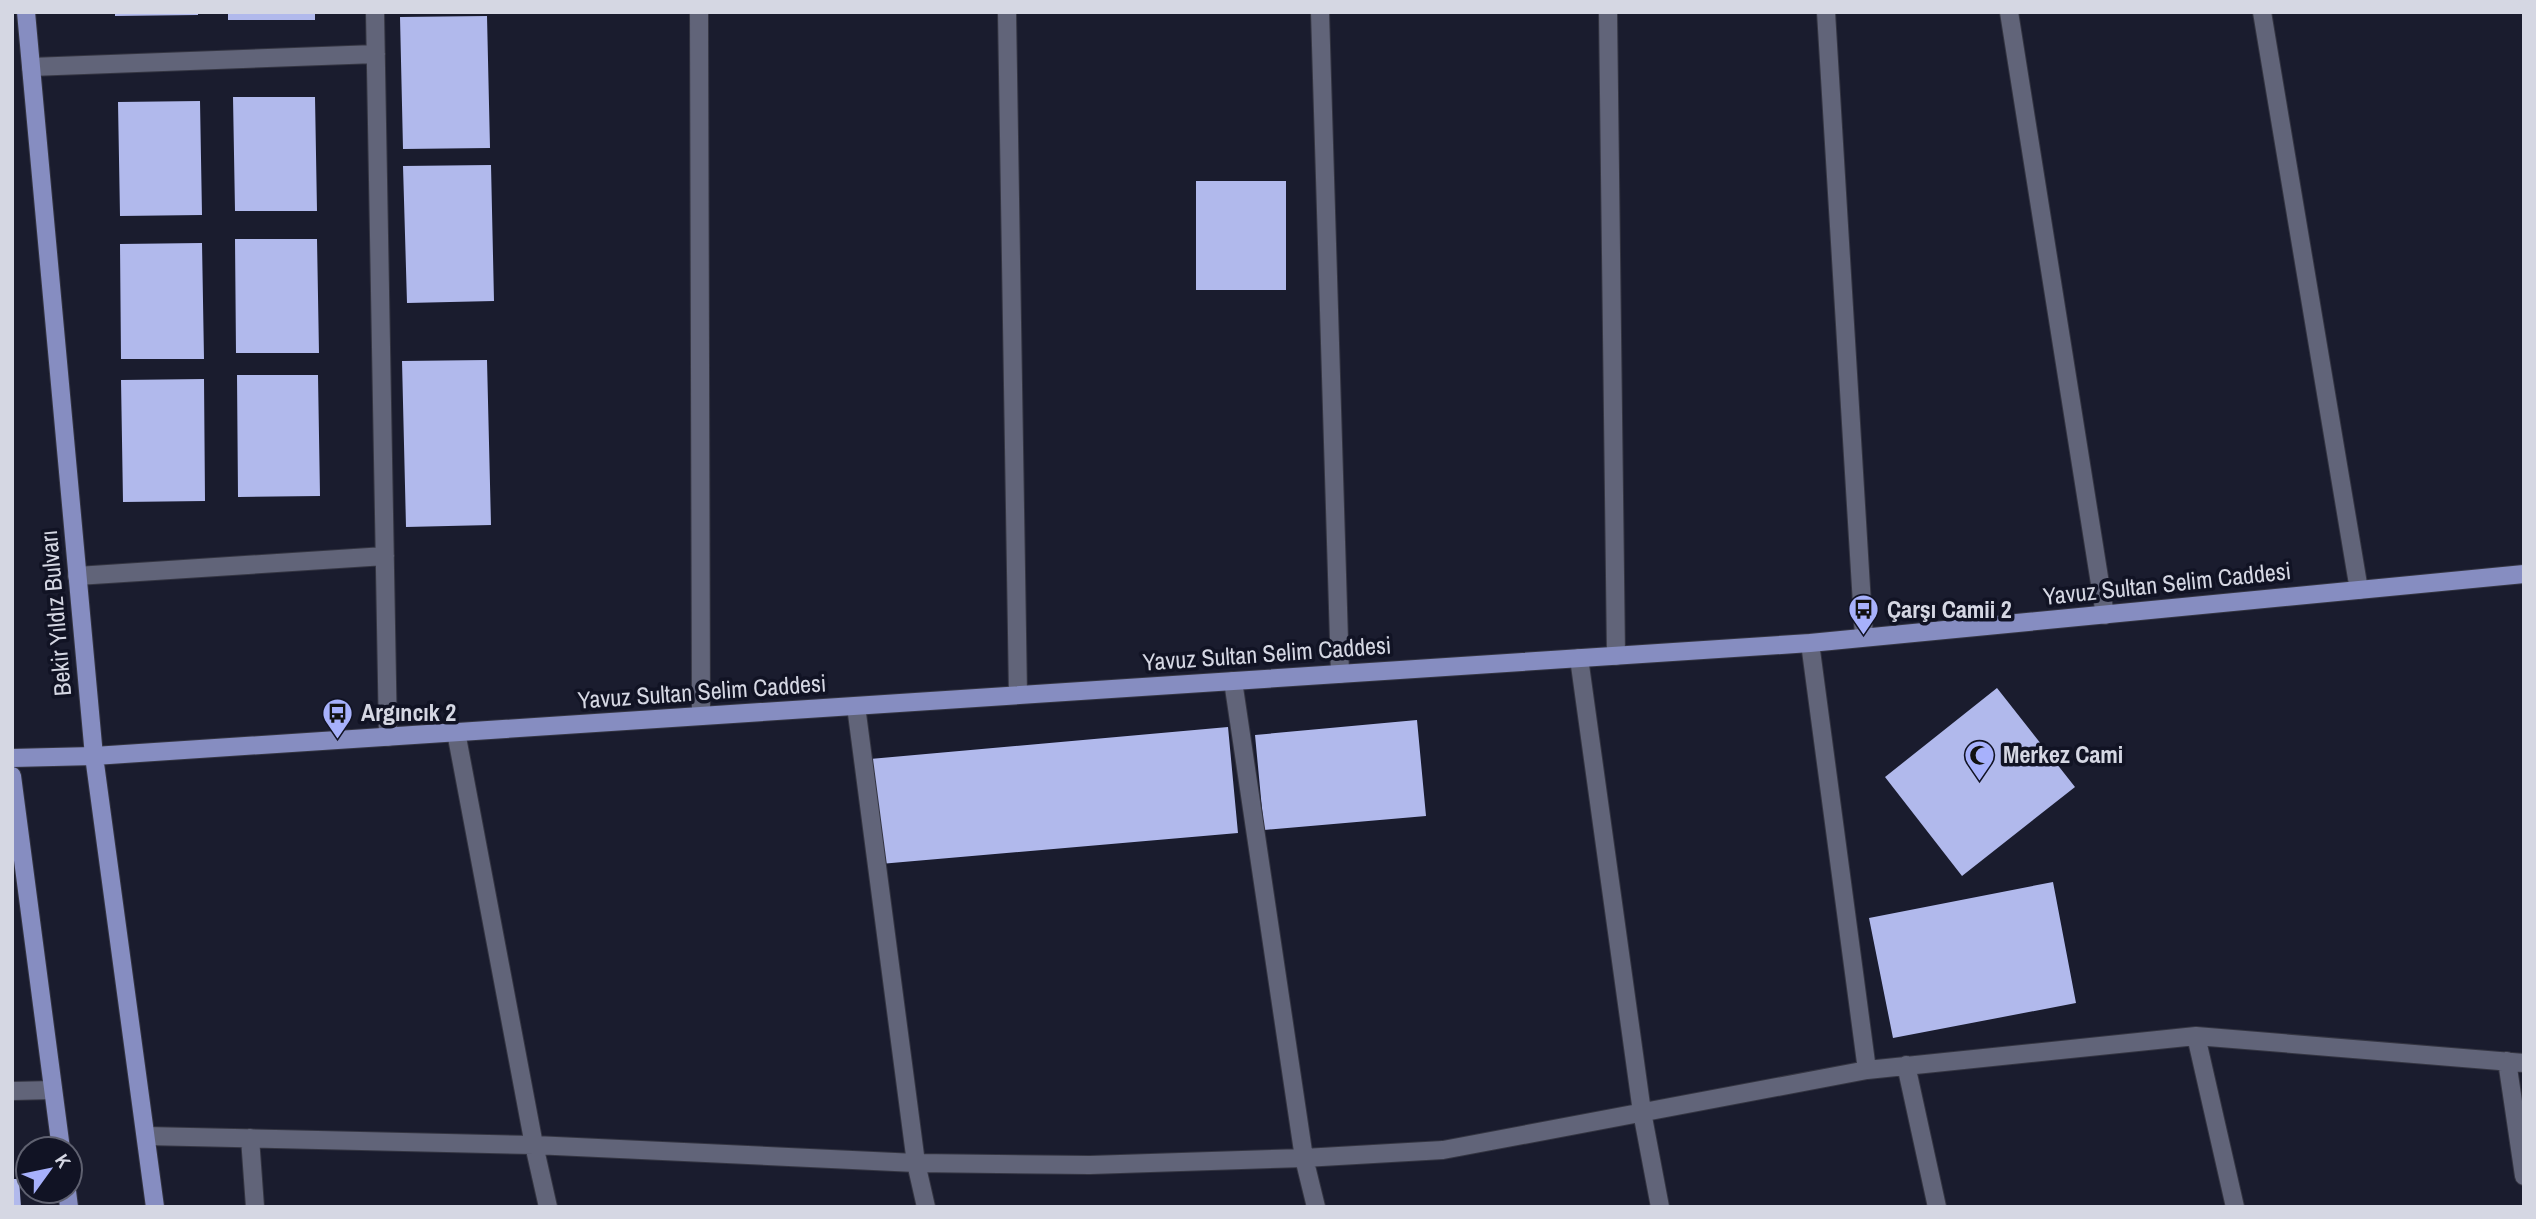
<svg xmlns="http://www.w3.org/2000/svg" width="2536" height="1219" viewBox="0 0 2536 1219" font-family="'Archivo Narrow',sans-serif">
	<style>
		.building { fill: #b1b9ec }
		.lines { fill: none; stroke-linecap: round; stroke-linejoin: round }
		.minor-casing { stroke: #343542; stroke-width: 20 }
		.major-casing { stroke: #343542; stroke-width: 20 }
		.minor { stroke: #616479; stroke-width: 18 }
		.major { stroke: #868dc1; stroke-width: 18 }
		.labels { text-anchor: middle; stroke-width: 7; stroke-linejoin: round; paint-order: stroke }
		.street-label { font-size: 24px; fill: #d5d7e3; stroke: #111324 }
		.poi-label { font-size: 24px; font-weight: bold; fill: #d5d7e3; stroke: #111324; text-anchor: start }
	</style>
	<rect width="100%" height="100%" fill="#1a1c2e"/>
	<!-- building -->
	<path class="building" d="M115,12H198V15L115,16Z
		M228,12H315V20H228Z
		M487,16L490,148L403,149L400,17Z
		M233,97H315L317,211H235Z
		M200,101L202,215L120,216L118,102Z
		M491,165L494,301L407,303L403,166Z
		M1196,181H1286V290H1196Z
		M235,239H317L319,353H236Z
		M202,243L204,359H121L120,244Z
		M487,360L491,525L406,527L402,361Z
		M237,375H318L320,496L238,497Z
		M204,379L205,501L123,502L121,380Z
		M1997,688L2075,787L1962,876L1885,777Z
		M1417,720L1426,816L1264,830L1255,735Z
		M1228,727L1238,833L880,864L870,759Z
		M2053,882L2076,1003L1893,1038L1869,918Z
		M12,1179H19L21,1207H12Z"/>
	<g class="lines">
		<defs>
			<path id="minor" d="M375,12L388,737
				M699,12L701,716
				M1007,12L1018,695
				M1320,12L1340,674
				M1608,12L1616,656
				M1826,12L1864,637
				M2009,12L2105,615
				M2262,12L2359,590
				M31,67L376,54
				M77,576L385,556
				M1810,643L1867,1070
				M1579,658L1642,1112L1660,1207
				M1233,681L1304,1158L1316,1207
				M856,706L916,1163L926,1207
				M456,732L534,1145L548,1207
				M2196,1036L2235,1207
				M2507,1061L2524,1176
				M1906,1065L1937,1207
				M12,1091L53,1090
				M146,1136L534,1145L916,1163L1090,1165L1304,1158L1443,1150L1867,1070L2196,1036L2524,1063
				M250,1138L255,1207"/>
			<path id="major" d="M26,12L94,756L155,1207
				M12,758L94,756L1810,643L2524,574
				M12,776L61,1149
				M67,1191L69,1207"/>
		</defs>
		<!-- minor casing -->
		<use href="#minor" class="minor-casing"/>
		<!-- major casing -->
		<use href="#major" class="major-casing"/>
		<!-- minor -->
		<use href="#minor" class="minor"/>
		<!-- major -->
		<use href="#major" class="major"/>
	</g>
	<!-- icons -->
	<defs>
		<symbol id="bus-pin" viewBox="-11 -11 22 30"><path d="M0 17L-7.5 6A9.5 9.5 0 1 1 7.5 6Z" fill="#a7b1fc" stroke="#111324"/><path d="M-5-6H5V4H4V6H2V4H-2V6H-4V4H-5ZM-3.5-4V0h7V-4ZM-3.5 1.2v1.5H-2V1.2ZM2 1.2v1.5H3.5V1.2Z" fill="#111"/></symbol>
		<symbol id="mosque-pin" viewBox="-11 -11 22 30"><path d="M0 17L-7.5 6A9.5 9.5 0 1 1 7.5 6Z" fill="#a7b1fc" stroke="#111324"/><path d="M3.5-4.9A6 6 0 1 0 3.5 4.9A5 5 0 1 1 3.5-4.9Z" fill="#111"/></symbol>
	</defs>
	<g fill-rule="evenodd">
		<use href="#bus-pin" x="1846" y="592" width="35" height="47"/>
		<use href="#bus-pin" x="320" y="696" width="35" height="47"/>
		<use href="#mosque-pin" x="1962" y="738" width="35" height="47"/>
	</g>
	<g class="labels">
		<!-- street labels -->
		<g class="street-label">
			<text transform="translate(2167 584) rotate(-6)" y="8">Yavuz Sultan Selim Caddesi</text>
			<text transform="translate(56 613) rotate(-95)" y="8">Bekir Yıldız Bulvarı</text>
			<text transform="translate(1267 654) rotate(-4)" y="8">Yavuz Sultan Selim Caddesi</text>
			<text transform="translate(702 692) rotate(-4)" y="8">Yavuz Sultan Selim Caddesi</text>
		</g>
		<!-- poi labels -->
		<g class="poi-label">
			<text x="1887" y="618">Çarşı Camii 2</text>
			<text x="361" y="721">Argıncık 2</text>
			<text x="2003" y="763">Merkez Cami</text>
		</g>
	</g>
	<!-- border -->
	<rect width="2536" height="1219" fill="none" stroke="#d5d7e3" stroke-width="28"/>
	<!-- north arrow -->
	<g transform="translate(49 1170) rotate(57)"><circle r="33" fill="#111324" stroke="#5f6170" stroke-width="2"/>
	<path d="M0-5L12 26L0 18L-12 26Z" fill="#a7b1fc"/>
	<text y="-10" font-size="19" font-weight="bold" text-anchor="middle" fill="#d5d7e3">K</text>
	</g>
</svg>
